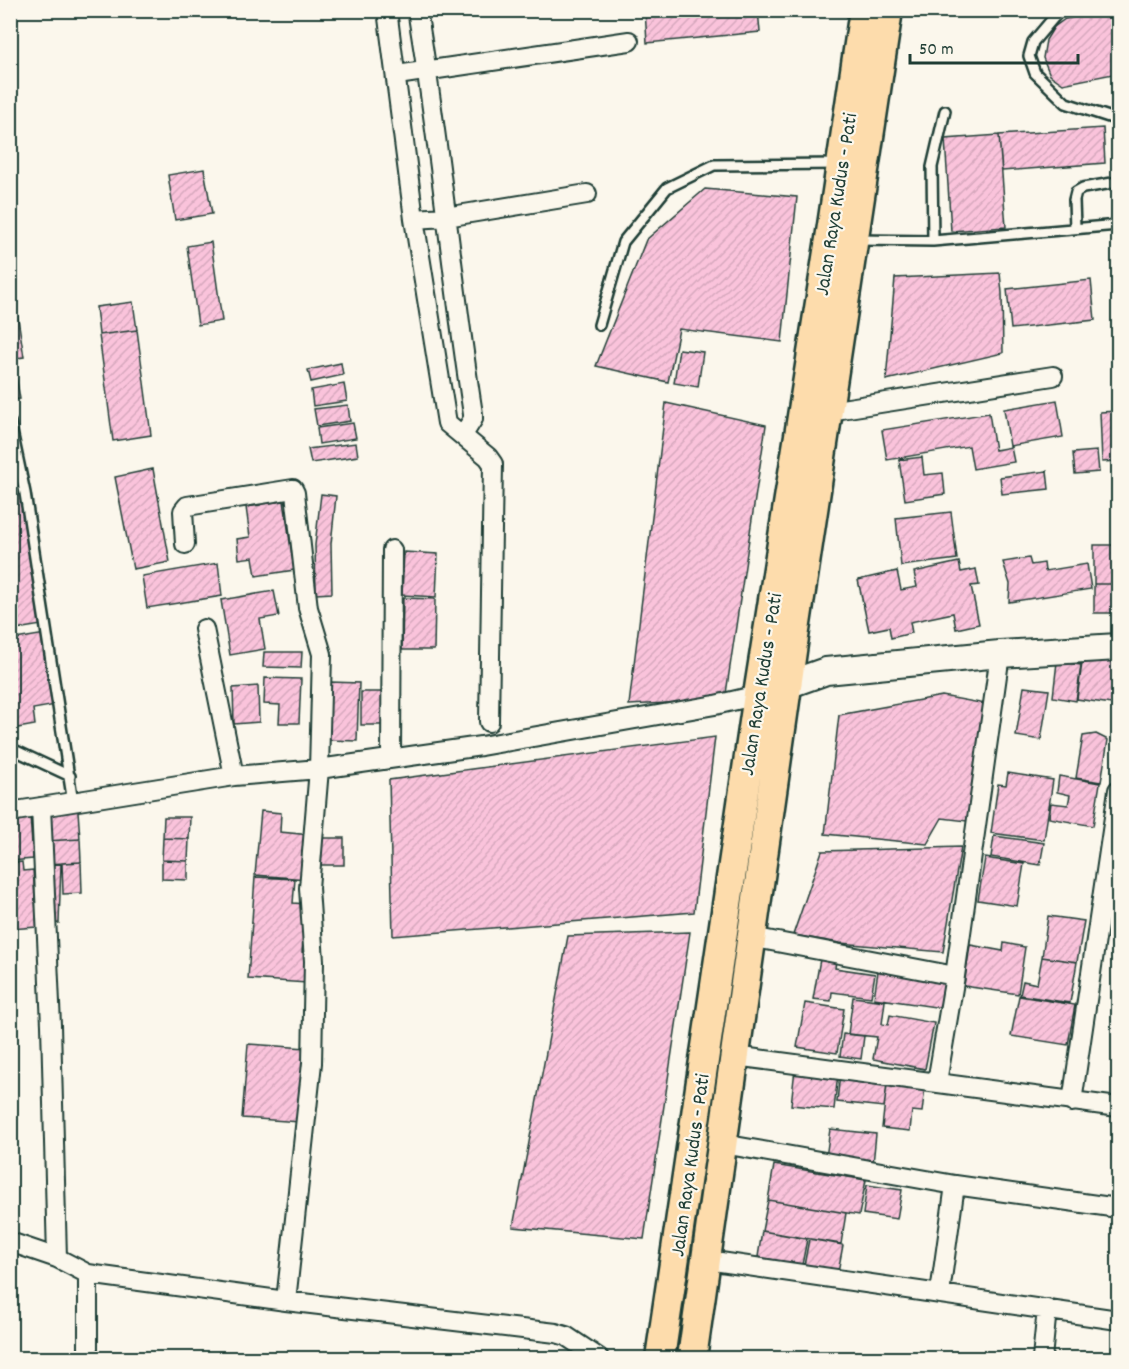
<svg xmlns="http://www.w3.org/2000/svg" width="1129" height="1369" viewBox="0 0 1129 1369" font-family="Dekko,sans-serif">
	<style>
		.building { fill: url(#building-hatch); stroke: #1f3d34; stroke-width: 1.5 }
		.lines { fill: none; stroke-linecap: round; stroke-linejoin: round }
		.lane-casing { stroke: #1f3d34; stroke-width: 14 }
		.street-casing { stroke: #1f3d34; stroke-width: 22 }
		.secondary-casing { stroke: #1f3d34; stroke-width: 30 }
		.primary-casing { stroke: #1f3d34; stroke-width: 33 }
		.lane { stroke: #fbf7ec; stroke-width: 9 }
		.street { stroke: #fbf7ec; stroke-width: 18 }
		.secondary { stroke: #fbf7ec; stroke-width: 26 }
		.primary { stroke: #fddcac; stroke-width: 28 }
		.labels { text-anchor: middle; stroke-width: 4.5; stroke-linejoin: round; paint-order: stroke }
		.street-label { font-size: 21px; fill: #1f3d34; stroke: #fbf7ec }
	</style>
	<defs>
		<pattern id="building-hatch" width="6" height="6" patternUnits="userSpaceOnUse" patternTransform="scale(1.5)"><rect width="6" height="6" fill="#fac3db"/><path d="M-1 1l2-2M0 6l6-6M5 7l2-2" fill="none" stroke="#d6a8bd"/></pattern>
	</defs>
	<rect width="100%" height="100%" fill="#fbf7ec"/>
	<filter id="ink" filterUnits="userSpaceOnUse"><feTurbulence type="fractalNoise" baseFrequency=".0167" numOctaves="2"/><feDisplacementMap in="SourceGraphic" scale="12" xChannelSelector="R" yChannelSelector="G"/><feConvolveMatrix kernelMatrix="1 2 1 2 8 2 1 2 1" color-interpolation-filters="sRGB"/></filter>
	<g filter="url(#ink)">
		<!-- building -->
		<path class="building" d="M645,10H758L760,32L647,43Z
			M1109,10H1118V73L1063,84L1050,75L1043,58L1046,40L1054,27L1065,19Z
			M1103,128L1105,163L1002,171L999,135Z
			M999,135L1006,227L951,231L945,139Z
			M204,169L212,214L175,220L168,175Z
			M705,189L797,197L782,342L679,329L668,382L596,366L646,240Z
			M211,242L222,321L198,325L187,246Z
			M10,267L24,357L10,359Z
			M1000,273L1002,293L1003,353L886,380L895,278Z
			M1091,280L1095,320L1011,329L1007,289Z
			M133,302L137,330L99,335L96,307Z
			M137,330L151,435L113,441L99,335Z
			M679,349L703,352L698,387L674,383Z
			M341,363L343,375L311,382L308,370Z
			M14,364L20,399L10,400V365Z
			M344,384L347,401L313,406L311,390Z
			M1057,400L1063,437L1010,446L1004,409Z
			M666,403L766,425L725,700L629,705Z
			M348,405L350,421L317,426L314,409Z
			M1118,411V461L1102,462L1100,412Z
			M989,413L995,450L1011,447L1014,462L973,469L969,446L887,460L882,430Z
			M353,423L356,438L319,444L317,428Z
			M10,438L42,625L10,630Z
			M356,443L358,456L311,463L308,449Z
			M1097,451L1099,472L1075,474L1073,453Z
			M922,457L924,475L943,473L945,494L905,500L899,460Z
			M153,469L170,562L133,569L115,477Z
			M1047,471L1049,489L1002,494L1000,477Z
			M269,493L270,503L284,501L294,570L256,576L253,557L239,559L237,539L250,537L246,507L260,505L258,495Z
			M321,494L336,496L331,544L332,593L316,594L315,545Z
			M951,512L957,559L901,566L896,518Z
			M1094,545H1118V584H1094Z
			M404,552L438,554L436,597L402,595Z
			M1029,558L1031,565L1044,563L1045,571L1087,564L1091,589L1009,602L1010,584L1003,562Z
			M959,562L961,572L976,569L979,585L971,586L979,624L956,629L953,613L910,622L912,633L891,638L889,627L869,631L858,580L897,571L901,590L917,587L914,572Z
			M218,563L222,596L147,608L142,576Z
			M1094,584H1118V613H1094Z
			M274,591L279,616L260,619L265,649L230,655L221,600Z
			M403,598L435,599L434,650H402Z
			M45,634L56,705L33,709L35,725L12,729L10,640Z
			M264,652H302L301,668L263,667Z
			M1083,656L1118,658V705L1077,699Z
			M1057,662L1081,665L1076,701L1053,697Z
			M265,678L301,679L299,723H279L280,705L264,704Z
			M330,682L359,683L357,741L328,740Z
			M258,686L259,722L234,724L233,688Z
			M1024,687L1049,690L1041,740L1016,736Z
			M361,692H385V725H361Z
			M942,696L986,704L967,821L942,818L927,844L825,834L839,715Z
			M1096,734L1108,740L1101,782L1076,778L1083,736Z
			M715,737L694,912L393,936L389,780Z
			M1008,773L1053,780L1044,840L991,833L998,784L1006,785Z
			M1059,776L1100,783L1093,826L1049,818L1051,803L1068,805L1070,795L1057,792Z
			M78,811L80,839L46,841L45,813Z
			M261,811L281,813L280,832L311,835L307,879L255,875Z
			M17,816H30L33,859L10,861V823L17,822Z
			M164,817H190L189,839L163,838Z
			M994,836L1044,843L1040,865L991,857Z
			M163,838L189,839L188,861L162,860Z
			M321,838H344V865H321Z
			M80,839L81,862L47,864L46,841Z
			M961,847L943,952L840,943L793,935L822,851Z
			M985,858L1024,864L1017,906L978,900Z
			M162,860L188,861V880L162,879Z
			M22,862L23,871L33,870L37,927L10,929V863Z
			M81,862L82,893L63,894L62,863Z
			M61,864L59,923L47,924L44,865Z
			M255,877L295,879L293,903L306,904L302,952L309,953L307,983L248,979Z
			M1118,887V921L1103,918L1107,899L1116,900Z
			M1048,916L1084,921L1077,962L1042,957Z
			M690,932L644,1239L513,1227L568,936Z
			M1004,943L1025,947L1018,994L964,986L970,945L1003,951Z
			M1042,957L1077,962L1070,1003L1020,995L1023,981L1037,984Z
			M820,959L836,961L835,968L875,974L871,997L832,992L831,1001L813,999Z
			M878,971L946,981L942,1008L874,998Z
			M1019,996L1075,1005L1068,1045L1011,1036Z
			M853,997L885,1001L882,1024L888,1025L890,1015L934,1023L925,1069L873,1059L877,1037L848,1034Z
			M805,1003L844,1009L837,1053L797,1047Z
			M843,1034L864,1036L861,1059L840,1056Z
			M248,1044L306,1048L300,1122L242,1118Z
			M795,1069L838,1074L834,1109L791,1105Z
			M840,1073L888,1078L884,1107L837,1102Z
			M887,1082L925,1087L922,1112L912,1111L910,1131L882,1128Z
			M830,1129L876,1134L873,1164L826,1158Z
			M774,1165L866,1180L859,1215L768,1200Z
			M867,1185L902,1190L897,1219L863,1214Z
			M768,1200L846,1213L841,1244L762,1231Z
			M762,1231L807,1239L802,1265L758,1257Z
			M809,1239L843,1245L838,1272L804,1266Z"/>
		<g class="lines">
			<defs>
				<path id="lane" d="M1060,10L1033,42L1029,56L1035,73L1066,103L1118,120
					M1075,228L1074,200L1076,192L1083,188L1118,182
					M858,240L933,241L1118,225
					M933,241L932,167L945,111
					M599,325L623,242L667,188L714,165L839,164
					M10,422L25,493L73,803
					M10,748L70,776"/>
				<path id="street" d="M387,10L414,219L447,423L488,457L493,464L489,722
					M417,10C440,144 452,280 473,414V419L463,435
					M397,75L629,41
					M414,219L446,217L587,194
					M829,411L1053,376
					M185,544L183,511L187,506L293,489L295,493L308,608L322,654L319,769L309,888L314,961L312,1063L286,1301
					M204,629L234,776
					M391,758L392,550
					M41,807L51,1025L57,1258
					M10,812L234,776L319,769L481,746L715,705L758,695
					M751,937L955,976
					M735,1056L1118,1107
					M937,1082L955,976L1000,654
					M1072,1102L1118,790
					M723,1144L955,1185L1118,1208
					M10,1242L57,1258L88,1274L286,1301L556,1333L566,1336L599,1358
					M707,1260L1118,1320
					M88,1274V1358
					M940,1293L955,1185
					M1042,1358L1047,1309"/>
				<path id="secondary" d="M770,691L826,671L1000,654L1118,647"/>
				<path id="primary" d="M660,1358L758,695L830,239L864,10
					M692,1358L793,644L888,10"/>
			</defs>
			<!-- lane casing -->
			<use href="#lane" class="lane-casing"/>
			<!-- street casing -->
			<use href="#street" class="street-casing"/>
			<!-- secondary casing -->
			<use href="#secondary" class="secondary-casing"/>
			<!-- primary casing -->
			<use href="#primary" class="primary-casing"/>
			<!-- lane -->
			<use href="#lane" class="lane"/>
			<!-- street -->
			<use href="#street" class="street"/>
			<!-- secondary -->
			<use href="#secondary" class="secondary"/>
			<!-- primary -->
			<use href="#primary" class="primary"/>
		</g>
	</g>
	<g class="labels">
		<!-- street labels -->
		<g class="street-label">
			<text transform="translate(835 204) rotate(-81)" y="7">Jalan Raya Kudus - Pati</text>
			<text transform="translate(760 684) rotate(-81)" y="7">Jalan Raya Kudus - Pati</text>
			<text transform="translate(689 1165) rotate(-82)" y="7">Jalan Raya Kudus - Pati</text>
		</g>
	</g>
	<!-- margin -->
	<rect width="1129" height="1369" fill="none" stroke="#fbf7ec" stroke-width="36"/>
	<rect x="18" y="18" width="1093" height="1333" fill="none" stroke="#1f3d34" stroke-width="2" filter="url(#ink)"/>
	<!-- scale -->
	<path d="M910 54v9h168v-9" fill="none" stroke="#1f3d34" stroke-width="3"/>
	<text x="919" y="54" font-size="18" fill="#1f3d34" stroke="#fbf7ec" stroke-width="4.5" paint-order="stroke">50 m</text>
</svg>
